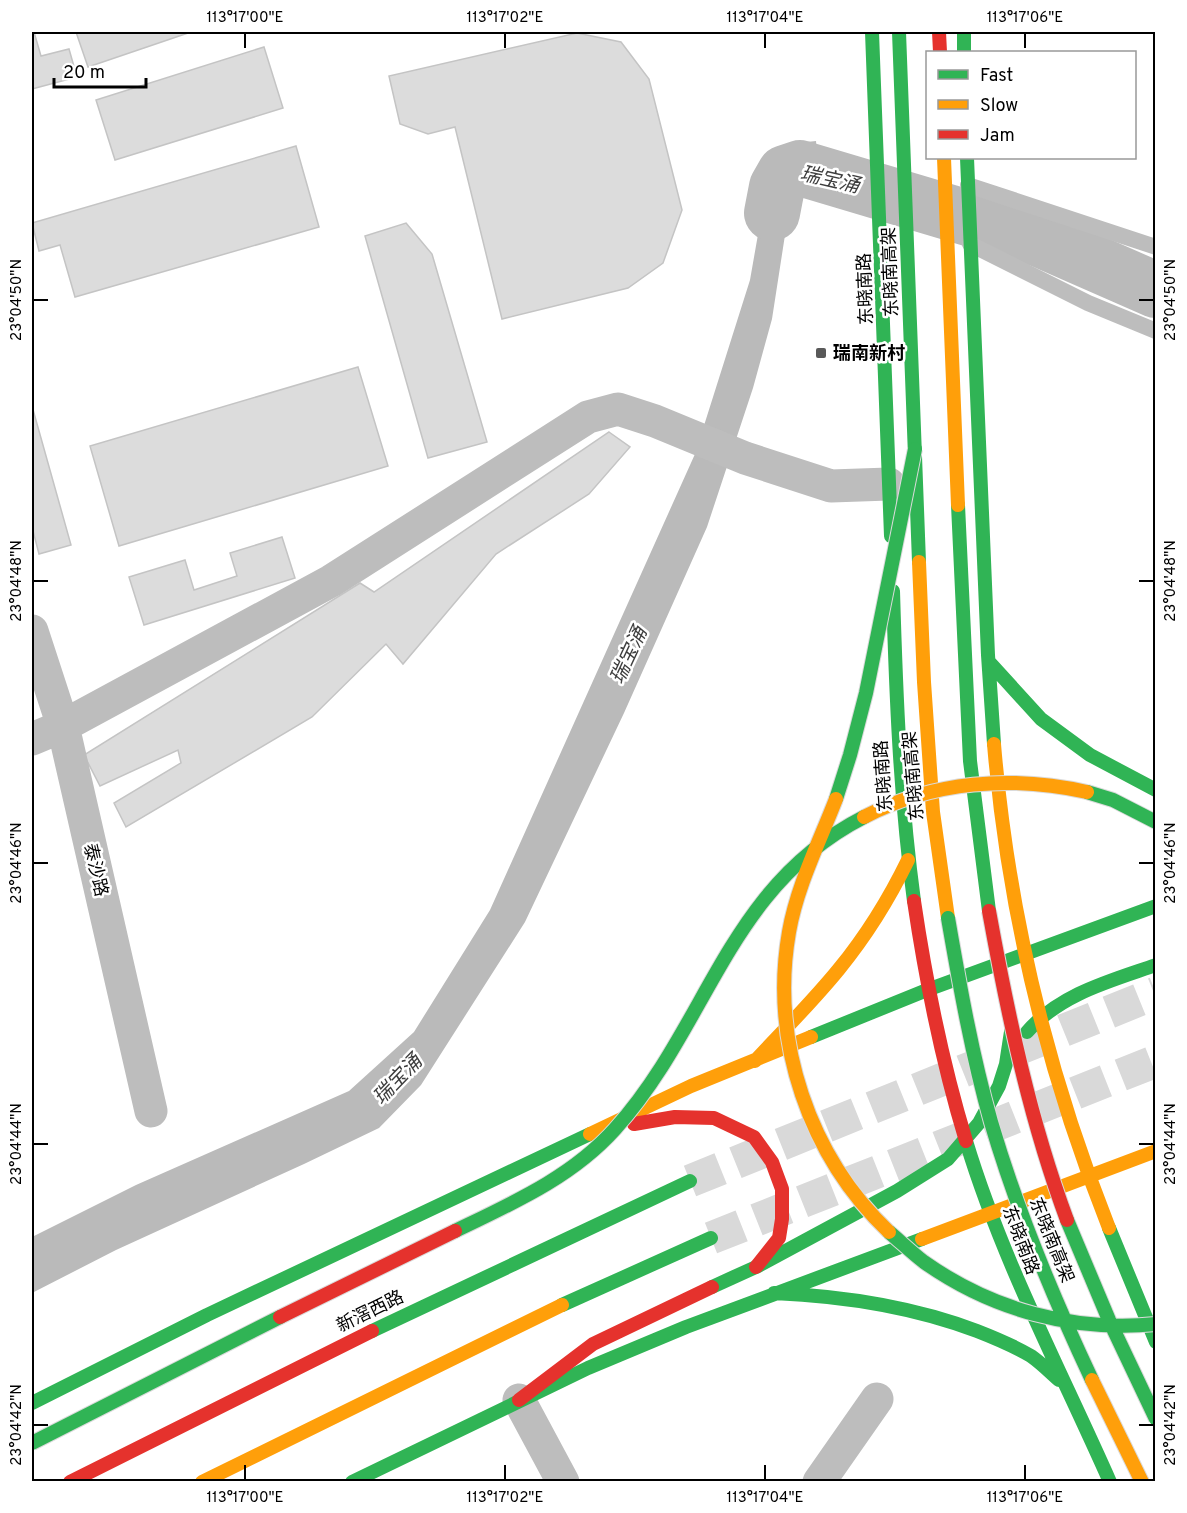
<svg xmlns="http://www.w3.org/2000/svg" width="1187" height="1513" viewBox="0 0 1187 1513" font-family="Overpass,'Noto Sans SC',sans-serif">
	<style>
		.water { fill: #bababa }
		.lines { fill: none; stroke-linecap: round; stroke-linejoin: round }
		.river { stroke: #bababa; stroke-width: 56 }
		.building { fill: #dcdcdc; stroke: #c4c4c4; stroke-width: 1.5 }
		.highway-tunnel { stroke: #d9d9d9; stroke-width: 33; stroke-dasharray: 33 16; stroke-linecap: butt }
		.lane { stroke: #bdbdbd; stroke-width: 16 }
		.street { stroke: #bdbdbd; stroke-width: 33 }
		.fast { stroke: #30b455; stroke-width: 14 }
		.slow { stroke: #ff9f0a; stroke-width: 14 }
		.jam { stroke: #e5322d; stroke-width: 14 }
		.fast-bridge-casing { stroke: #dbdbdb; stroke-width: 16; stroke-linecap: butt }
		.slow-bridge-casing { stroke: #dbdbdb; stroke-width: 16; stroke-linecap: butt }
		.jam-bridge-casing { stroke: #dbdbdb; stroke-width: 16; stroke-linecap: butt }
		.fast-bridge { stroke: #30b455; stroke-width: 14 }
		.slow-bridge { stroke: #ff9f0a; stroke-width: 14 }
		.jam-bridge { stroke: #e5322d; stroke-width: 14 }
		.ticks { fill: none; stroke: #000; stroke-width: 2 }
		.poi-dot { fill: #595959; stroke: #fff; stroke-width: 2 }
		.labels { text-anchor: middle; stroke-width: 5; stroke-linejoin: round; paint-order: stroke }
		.street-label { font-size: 18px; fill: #000; stroke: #fff }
		.poi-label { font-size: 18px; font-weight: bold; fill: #000; stroke: #fff; text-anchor: start }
		.water-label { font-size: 20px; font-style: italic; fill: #3e3e3e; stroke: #fff }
		.neatline { fill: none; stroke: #000; stroke-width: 2 }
		.ticks-label { font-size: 15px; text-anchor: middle; fill: #000 }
	</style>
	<rect width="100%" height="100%" fill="#fff"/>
	<!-- water -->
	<path class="water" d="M816,141L820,189L790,191L785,235L772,319L753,388L707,527L624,713L525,922L421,1085L379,1128L304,1164L116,1250L32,1293V1237L136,1185L349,1091L414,1032L490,910L695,454L750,280L770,166L787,144Z
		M1024,211L1155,263V306L1022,251Z"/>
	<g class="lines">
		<!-- river -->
		<path class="river" d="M772,213L777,187L785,173L800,168L1042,240L1156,290"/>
	</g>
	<!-- building -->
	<path class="building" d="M32,32H34L41,56L69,49L77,77L32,89Z
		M76,32H191L88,67Z
		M577,33L621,42L649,79L682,210L663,263L628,288L502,319L455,127L428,134L400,124L389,76Z
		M264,47L283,108L115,160L96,100Z
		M296,146L319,227L75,297L60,245L39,251L32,223Z
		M406,223L432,254L487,442L428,458L365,236Z
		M358,367L388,466L119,546L90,446Z
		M32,406L71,545L39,554L32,527Z
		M609,432L630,447L589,494L496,554L403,664L386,644L312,717L126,827L114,803L181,763L178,750L100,786L84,755L360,583L374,592Z
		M282,537L295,578L144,625L129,577L185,560L194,590L237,576L230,553Z"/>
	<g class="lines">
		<!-- highway-tunnel -->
		<path class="highway-tunnel" d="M1018,1049L1156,993
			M690,1181L973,1067
			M711,1238L1156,1061"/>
		<!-- lane -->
		<path class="lane" d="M968,185L1156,247
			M970,244L1088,303L1156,331"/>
		<!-- street -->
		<path class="street" d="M32,631L63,726L151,1111
			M32,739L63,726L331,581L588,417L618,409L655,421L745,458L831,486L889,484
			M519,1400L563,1482
			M819,1482L877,1399"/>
		<!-- fast -->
		<path class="fast" d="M872,32L891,536
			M899,32L919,562
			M964,32V52
			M967,158L988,655L994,744
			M958,505L970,761L989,911
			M893,591C896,694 900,798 914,901
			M990,663L1041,719L1090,755L1156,790
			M1027,1032C1060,994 1110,981 1156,965
			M811,1037L927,990L1156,906
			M966,1141C1002,1260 1060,1369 1110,1482
			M1109,1228L1156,1342
			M712,1287L756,1267L897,1191L948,1159L979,1123L999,1086L1006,1064L1012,1025
			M774,1293C843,1296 911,1306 977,1331C995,1338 1014,1346 1031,1356C1041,1363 1050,1372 1059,1380
			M562,1305L711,1238
			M372,1331L690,1181
			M32,1403L207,1315L590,1134
			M352,1482L588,1368L686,1327L922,1239"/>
		<!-- slow -->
		<path class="slow" d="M944,158L958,505
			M919,562L924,682L933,812L948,918
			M994,744C1008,911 1047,1072 1109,1228
			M755,1061C783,1031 813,1001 839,969C866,936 889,899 908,860
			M590,1134L691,1086L811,1037
			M922,1239L1156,1151
			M202,1482L562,1305"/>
		<!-- jam -->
		<path class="jam" d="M939,32L940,52
			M914,901C926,982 942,1062 966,1141
			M634,1124L675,1117L714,1118L754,1137L772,1162L782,1189V1219L779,1238L756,1267
			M519,1400L593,1344L712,1287
			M70,1482L372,1331"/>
		<defs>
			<path id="fast-bridge" d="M1087,792L1113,800L1156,822
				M836,799L850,755L866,693L915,449
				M948,918C960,987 972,1055 991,1122C1017,1211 1053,1297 1092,1380
				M1067,1220L1109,1320L1156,1419
				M455,1231C513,1203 572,1177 615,1129C709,1025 727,887 864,817
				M889,1232C901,1242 912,1253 924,1262C992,1310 1073,1332 1156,1324
				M32,1443L280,1317"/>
			<path id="slow-bridge" d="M836,799C819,843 797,886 789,932C770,1041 809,1156 889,1232
				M864,817C933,781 1012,775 1087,792
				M1092,1380L1142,1482"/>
			<path id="jam-bridge" d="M989,911C1008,1016 1030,1120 1067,1220
				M280,1317L455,1231"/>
		</defs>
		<!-- fast-bridge casing -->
		<use href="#fast-bridge" class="fast-bridge-casing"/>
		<!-- slow-bridge casing -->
		<use href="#slow-bridge" class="slow-bridge-casing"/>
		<!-- jam-bridge casing -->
		<use href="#jam-bridge" class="jam-bridge-casing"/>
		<!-- fast-bridge -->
		<use href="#fast-bridge" class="fast-bridge"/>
		<!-- slow-bridge -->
		<use href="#slow-bridge" class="slow-bridge"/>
		<!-- jam-bridge -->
		<use href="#jam-bridge" class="jam-bridge"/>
	</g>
	<!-- ticks -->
	<path class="ticks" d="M245,33V48M505,33V48M765,33V48M1025,33V48M33,300H48M1139,300H1154M33,581H48M1139,581H1154M33,863H48M1139,863H1154M33,1144H48M1139,1144H1154M33,1425H48M1139,1425H1154M245,1465V1480M505,1465V1480M765,1465V1480M1025,1465V1480"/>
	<!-- markers -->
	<rect class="poi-dot" x="815" y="347" width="12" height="12" rx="3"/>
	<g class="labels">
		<!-- street labels -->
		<g class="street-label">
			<text transform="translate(890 272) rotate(-92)" y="6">东晓南高架</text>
			<text transform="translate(865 289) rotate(-92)" y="6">东晓南路</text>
			<text transform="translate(883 776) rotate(-94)" y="6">东晓南路</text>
			<text transform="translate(913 776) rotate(-95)" y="6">东晓南高架</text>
			<text transform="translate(96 870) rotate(77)" y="6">泰沙路</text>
			<text transform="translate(1021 1240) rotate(69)" y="6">东晓南路</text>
			<text transform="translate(1052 1240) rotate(68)" y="6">东晓南高架</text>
			<text transform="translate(370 1311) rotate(-26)" y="6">新滘西路</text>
		</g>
		<!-- poi labels -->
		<g class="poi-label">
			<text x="833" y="359">瑞南新村</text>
		</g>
		<!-- water labels -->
		<g class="water-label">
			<text transform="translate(830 179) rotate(13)" y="7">瑞宝涌</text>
			<text transform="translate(628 655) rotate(-65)" y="7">瑞宝涌</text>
			<text transform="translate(397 1079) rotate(-46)" y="7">瑞宝涌</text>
		</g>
	</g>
	<!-- border -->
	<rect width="1187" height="1513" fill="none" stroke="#ffffff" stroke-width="66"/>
	<!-- legend -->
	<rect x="926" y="51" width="210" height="108" fill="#ffffff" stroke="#999999" stroke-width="1.5"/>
	<rect x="938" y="70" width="30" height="9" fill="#30b455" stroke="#999999" stroke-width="1.5"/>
	<text x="980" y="81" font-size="18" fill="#000000">Fast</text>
	<rect x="938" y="100" width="30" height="9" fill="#ff9f0a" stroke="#999999" stroke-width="1.5"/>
	<text x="980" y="111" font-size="18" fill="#000000">Slow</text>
	<rect x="938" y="130" width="30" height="9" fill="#e5322d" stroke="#999999" stroke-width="1.5"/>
	<text x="980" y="141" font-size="18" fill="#000000">Jam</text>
	<!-- scale -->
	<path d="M54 78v9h92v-9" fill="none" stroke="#000000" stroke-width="3"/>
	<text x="63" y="78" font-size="18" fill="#000000" stroke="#ffffff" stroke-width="4.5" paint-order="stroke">20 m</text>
	<rect x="33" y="33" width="1121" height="1447" class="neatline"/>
	<g class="ticks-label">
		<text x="245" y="22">113°17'00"E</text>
		<text x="505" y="22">113°17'02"E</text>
		<text x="765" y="22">113°17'04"E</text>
		<text x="1025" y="22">113°17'06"E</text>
		<text transform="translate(16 300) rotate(-90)" y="5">23°04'50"N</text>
		<text transform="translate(1170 300) rotate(-90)" y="5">23°04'50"N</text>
		<text transform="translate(16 581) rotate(-90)" y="5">23°04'48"N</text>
		<text transform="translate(1170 581) rotate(-90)" y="5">23°04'48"N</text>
		<text transform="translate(16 863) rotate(-90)" y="5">23°04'46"N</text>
		<text transform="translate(1170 863) rotate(-90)" y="5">23°04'46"N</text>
		<text transform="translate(16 1144) rotate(-90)" y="5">23°04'44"N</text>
		<text transform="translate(1170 1144) rotate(-90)" y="5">23°04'44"N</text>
		<text transform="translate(16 1425) rotate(-90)" y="5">23°04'42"N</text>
		<text transform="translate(1170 1425) rotate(-90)" y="5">23°04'42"N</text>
		<text x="245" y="1502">113°17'00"E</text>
		<text x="505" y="1502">113°17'02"E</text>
		<text x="765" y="1502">113°17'04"E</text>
		<text x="1025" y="1502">113°17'06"E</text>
	</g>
</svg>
